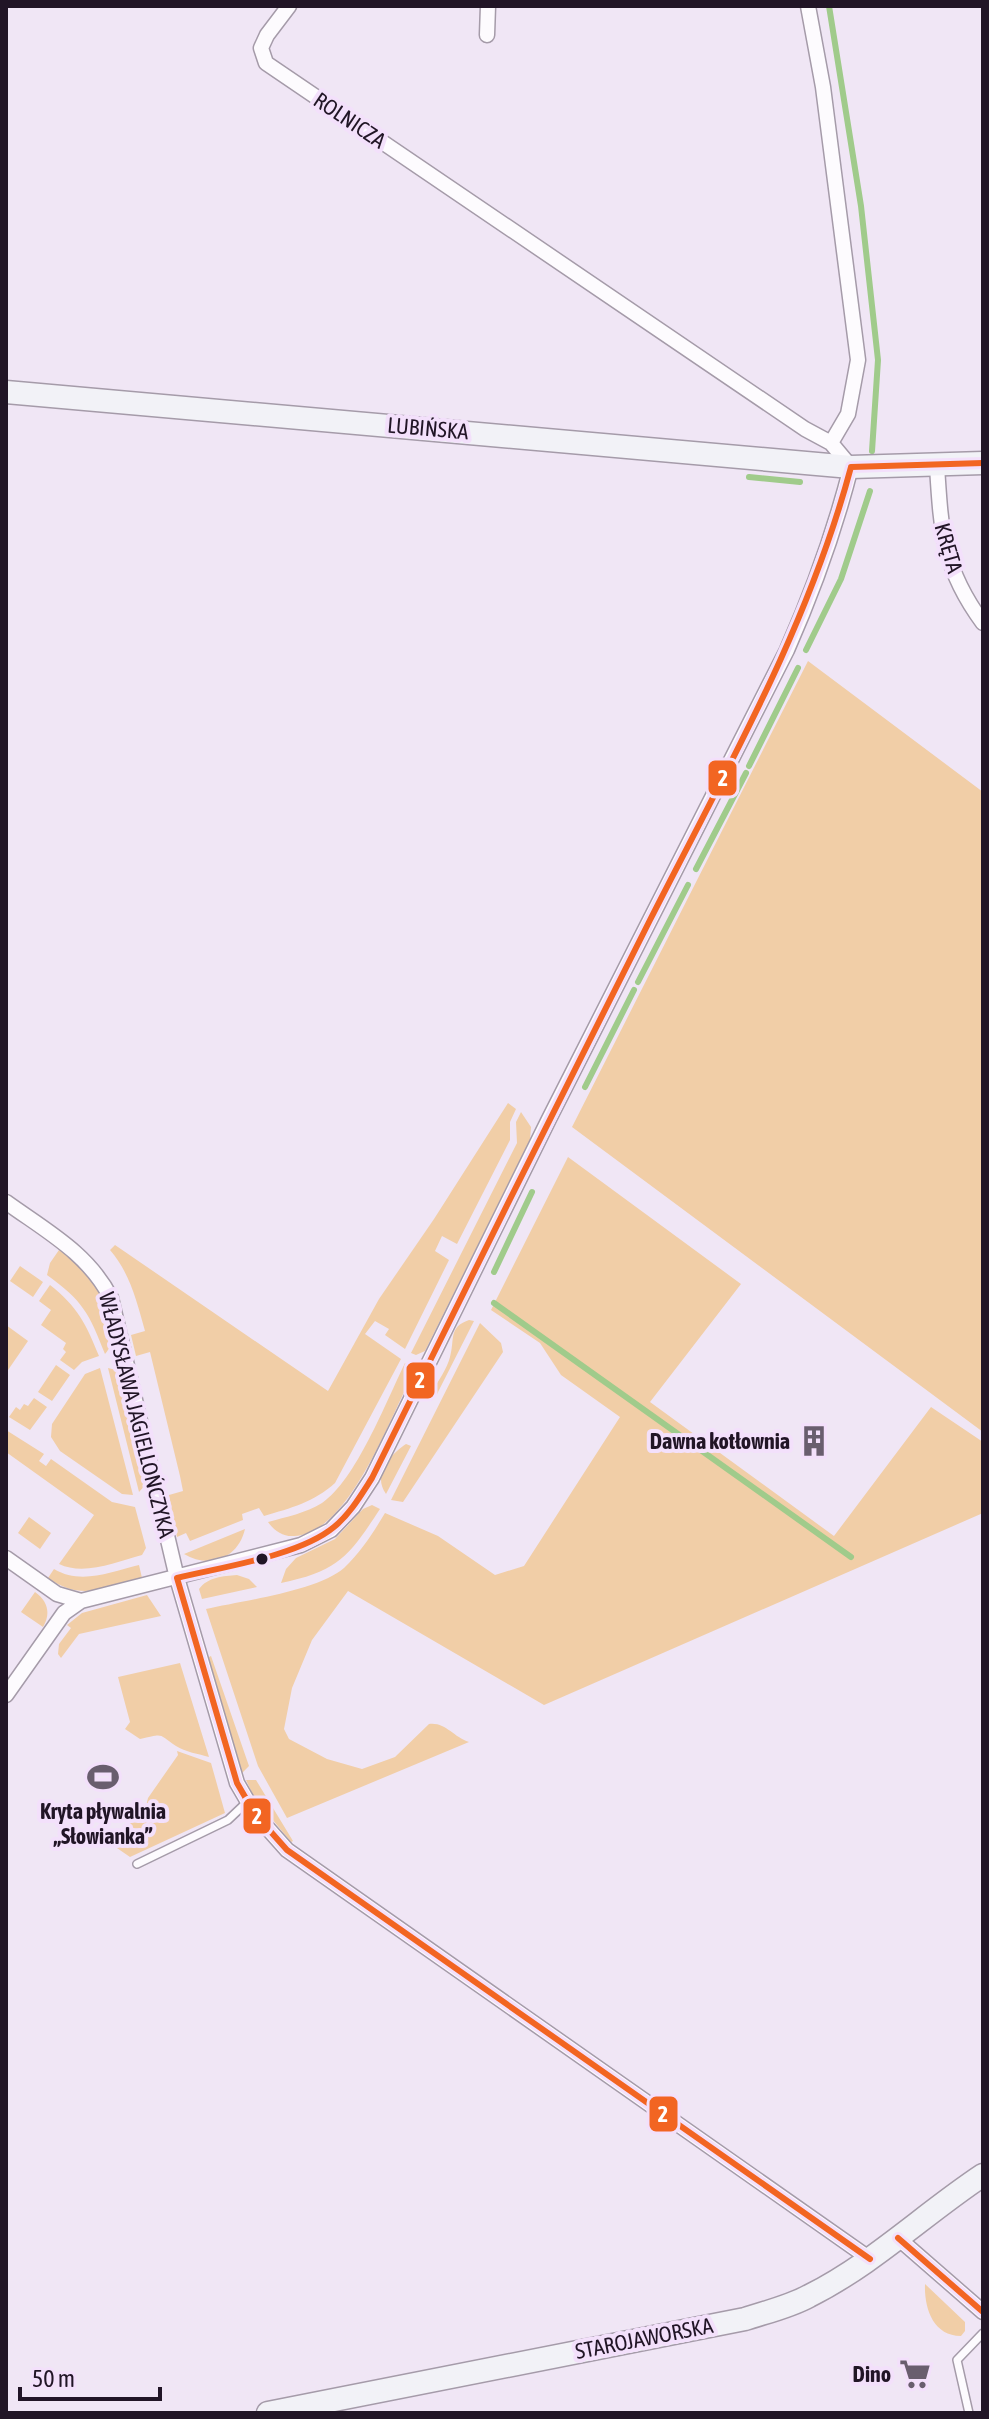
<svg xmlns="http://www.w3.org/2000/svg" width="989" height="2419" viewBox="0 0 989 2419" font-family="'Asap Condensed',sans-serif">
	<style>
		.green { fill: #f1cea7 }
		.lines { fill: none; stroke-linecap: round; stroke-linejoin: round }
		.stream { stroke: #a0cb8b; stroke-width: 6 }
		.lane-casing { stroke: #a59ba9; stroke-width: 10 }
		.street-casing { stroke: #a59ba9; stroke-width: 17 }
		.secondary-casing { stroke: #a59ba9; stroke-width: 25 }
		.lane { stroke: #fdfbfe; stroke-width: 7 }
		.street { stroke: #fdfbfe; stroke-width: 14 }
		.secondary { stroke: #f2f2f7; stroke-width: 22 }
		.bus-1-casing { stroke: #f3e0fb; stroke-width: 12 }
		.bus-1 { stroke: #f26522; stroke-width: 6 }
		.bus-dot { fill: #211526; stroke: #f3e0fb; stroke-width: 3 }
		.labels { text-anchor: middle; stroke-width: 8; stroke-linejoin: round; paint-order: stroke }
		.street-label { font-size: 22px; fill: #211526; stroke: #f3e0fb }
		.poi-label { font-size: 22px; font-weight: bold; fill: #211526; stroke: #f3e0fb; text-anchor: end }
		.line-badge { stroke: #f3e0fb; stroke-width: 3 }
		.badge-label { font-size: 22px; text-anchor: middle; font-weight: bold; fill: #fff }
	</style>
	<rect width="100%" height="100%" fill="#f0e6f5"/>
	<!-- green -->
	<path class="green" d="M808,661L983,792V1432L572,1127Z
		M508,1103L516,1109L510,1122V1140L457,1244L442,1236L435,1251L449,1260L405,1349L385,1335L389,1329L375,1321L365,1334L401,1359L335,1483C314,1502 291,1508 264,1516L259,1508L242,1514L243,1520L190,1541L186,1533L177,1537L169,1495L183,1491L180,1476L150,1352L136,1356L131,1335L145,1331C137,1302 130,1273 110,1250L115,1245L328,1391L379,1299L434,1219Z
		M521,1112L531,1127L530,1140L425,1351L416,1355L411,1353L517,1143L516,1122Z
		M568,1157L741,1284L650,1402L834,1536L931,1407L983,1442V1513L544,1705L348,1591L312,1640L292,1688L284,1729L289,1739L327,1759L362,1769L395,1757L429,1724C446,1722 453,1737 469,1742L287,1818L258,1766L206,1609C241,1601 318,1591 344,1568C361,1552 373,1533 385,1513L438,1536L495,1575L524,1566L620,1417L561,1375L540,1343L491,1310Z
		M59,1250C66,1254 74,1259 80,1265C97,1284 125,1332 105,1354C89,1313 83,1301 47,1275L50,1263Z
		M20,1266L43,1282L33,1297L10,1281Z
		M50,1285C78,1307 86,1324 99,1356L82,1362L74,1370L60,1360L66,1352L63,1349L66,1343L41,1325L51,1310L39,1301Z
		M469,1320L474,1321L437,1394L432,1392C438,1381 447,1369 450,1357C455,1340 448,1327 469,1320Z
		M480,1323L501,1343L503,1352L403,1502L391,1500Z
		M6,1325L28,1341L6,1373Z
		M405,1363L410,1369L409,1382C388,1423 347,1535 294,1536C284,1537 274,1531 268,1522C286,1517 306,1513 322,1503C356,1480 386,1402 405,1363Z
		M56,1365L70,1375L52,1401L38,1392Z
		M100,1368L133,1495L122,1494L60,1451L51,1437L52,1424L85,1374Z
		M108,1368L116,1370L125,1381L148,1482L139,1492Z
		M34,1398L47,1407L30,1430L9,1417L16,1407L20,1410L24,1404L28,1406Z
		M6,1430L44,1454L39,1461L46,1466L51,1459L112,1502L135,1507L146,1548L142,1555C116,1562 84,1576 59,1564L94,1515L6,1452Z
		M406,1444L411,1446L386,1494C372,1474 390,1455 406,1444Z
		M372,1505L380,1509C349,1556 339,1571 281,1583L286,1569L296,1558L335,1539L363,1509Z
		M29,1517L51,1533L40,1549L18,1533Z
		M245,1529C238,1559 209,1569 184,1554Z
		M139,1565L142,1578C105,1587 82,1602 48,1578L54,1569C81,1585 110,1572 139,1565Z
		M237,1575L249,1579L257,1587L202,1599L199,1589C208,1577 223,1576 237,1575Z
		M35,1592C48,1601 51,1614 43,1627L21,1612Z
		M147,1595L161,1616L79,1634L61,1658L58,1654L59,1644L71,1628L67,1625L82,1613Z
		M211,1656L249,1766L242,1773L207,1658Z
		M180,1663L209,1757C199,1754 185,1752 176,1746C158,1734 165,1733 140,1739L125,1729L130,1722L118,1677Z
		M177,1751L211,1763L225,1813L130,1857L114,1846L136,1815L145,1810L148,1798L178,1755Z
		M246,1780H256L293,1841L291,1842L254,1797Z
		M925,2284L965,2322V2331L961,2336C933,2336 924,2308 925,2284Z"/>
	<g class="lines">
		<!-- stream -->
		<path class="stream" d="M829,6L861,206L878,360L872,451
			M749,477L800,482
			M806,650L841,579L870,491
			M749,766L798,668
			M696,869L746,773
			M638,982L688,885
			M585,1087L634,990
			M494,1272L532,1192
			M494,1303L851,1557"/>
		<defs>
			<path id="lane" d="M137,1864L228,1820L247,1802
				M969,2413L957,2360L983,2333"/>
			<path id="street" d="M289,6L267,35L261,48L266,63L805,429L831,443
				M487,35L488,6
				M937,466C941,531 943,569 983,623
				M6,1202C46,1231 88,1253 111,1298L177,1578L237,1783L255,1814L287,1850L870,2259
				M6,1558L57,1594L81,1601
				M6,1695L64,1613L81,1601L301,1545L331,1530L353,1507L372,1478L549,1119L787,650C813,591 835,530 851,467L831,443L848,414L858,360L823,87L808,6
				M898,2238L983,2312"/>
			<path id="secondary" d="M6,392L851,467L983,463
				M268,2413L745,2319C766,2312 789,2307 809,2296C873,2264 924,2214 983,2175"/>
		</defs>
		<!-- lane casing -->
		<use href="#lane" class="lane-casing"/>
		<!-- street casing -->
		<use href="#street" class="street-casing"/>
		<!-- secondary casing -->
		<use href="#secondary" class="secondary-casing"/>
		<!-- lane -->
		<use href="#lane" class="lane"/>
		<!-- street -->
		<use href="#street" class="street"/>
		<!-- secondary -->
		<use href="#secondary" class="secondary"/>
		<defs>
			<path id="bus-1" d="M851,467L983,463
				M177,1578C222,1567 299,1556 334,1527C350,1514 361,1495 372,1478C464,1292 556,1105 650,920C725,772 808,628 851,467
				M177,1578L237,1783L255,1814L287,1850L870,2259
				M898,2238L983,2312"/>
		</defs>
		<!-- bus-1 casing -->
		<use href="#bus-1" class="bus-1-casing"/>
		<!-- bus-1 -->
		<use href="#bus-1" class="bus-1"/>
	</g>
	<!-- icons -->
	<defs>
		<symbol id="building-bare" viewBox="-9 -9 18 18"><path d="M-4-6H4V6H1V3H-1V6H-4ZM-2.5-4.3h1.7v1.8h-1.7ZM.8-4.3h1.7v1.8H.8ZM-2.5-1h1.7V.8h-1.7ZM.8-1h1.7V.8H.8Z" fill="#695e6e" stroke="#f3e0fb" stroke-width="2.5" paint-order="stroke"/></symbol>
		<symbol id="stadium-bare" viewBox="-9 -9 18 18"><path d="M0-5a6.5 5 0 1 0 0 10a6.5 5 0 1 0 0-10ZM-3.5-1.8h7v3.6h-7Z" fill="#695e6e" stroke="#f3e0fb" stroke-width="2.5" paint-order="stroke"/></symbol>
		<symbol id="supermarket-bare" viewBox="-9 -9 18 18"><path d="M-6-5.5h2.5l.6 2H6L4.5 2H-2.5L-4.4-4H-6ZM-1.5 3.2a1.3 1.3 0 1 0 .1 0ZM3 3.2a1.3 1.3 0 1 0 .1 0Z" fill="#695e6e" stroke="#f3e0fb" stroke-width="2.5" paint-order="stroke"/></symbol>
	</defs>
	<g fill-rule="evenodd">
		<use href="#building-bare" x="792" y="1419" width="44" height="44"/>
		<use href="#stadium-bare" x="81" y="1755" width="44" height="44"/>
		<use href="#supermarket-bare" x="893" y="2352" width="44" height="44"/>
	</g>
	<!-- markers -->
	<circle class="bus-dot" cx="262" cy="1559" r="7"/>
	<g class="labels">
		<!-- street labels -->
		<g class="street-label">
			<text transform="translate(350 120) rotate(34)" y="8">ROLNICZA</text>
			<text transform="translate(428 428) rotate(5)" y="8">LUBIŃSKA</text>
			<text transform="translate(949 548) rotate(74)" y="8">KRĘTA</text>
			<text transform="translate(137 1415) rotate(76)" y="8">WŁADYSŁAWA JAGIELLOŃCZYKA</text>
			<text transform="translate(644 2338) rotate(-11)" y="8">STAROJAWORSKA</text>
		</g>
		<!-- poi labels -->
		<g class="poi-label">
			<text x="790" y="1449">Dawna kotłownia</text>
			<text x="103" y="1819" text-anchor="middle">Kryta pływalnia<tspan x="103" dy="25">„Słowianka”</tspan></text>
			<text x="891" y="2382">Dino</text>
		</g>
	</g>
	<g class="line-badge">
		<rect x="707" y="759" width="31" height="38" rx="8" fill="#f26522"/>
		<rect x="405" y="1361" width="31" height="39" rx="8" fill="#f26522"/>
		<rect x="242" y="1797" width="30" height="38" rx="8" fill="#f26522"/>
		<rect x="648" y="2095" width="31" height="38" rx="8" fill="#f26522"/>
	</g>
	<g class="badge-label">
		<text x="723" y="786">2</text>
		<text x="420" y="1388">2</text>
		<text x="257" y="1824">2</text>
		<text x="663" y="2122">2</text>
	</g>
	<!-- border -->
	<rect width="989" height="2419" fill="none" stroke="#211526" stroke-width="16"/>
	<!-- scale -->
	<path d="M20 2387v12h140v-12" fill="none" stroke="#211526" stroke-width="4"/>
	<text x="32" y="2387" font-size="24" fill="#211526" stroke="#f3e0fb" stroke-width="6" paint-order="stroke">50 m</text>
</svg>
